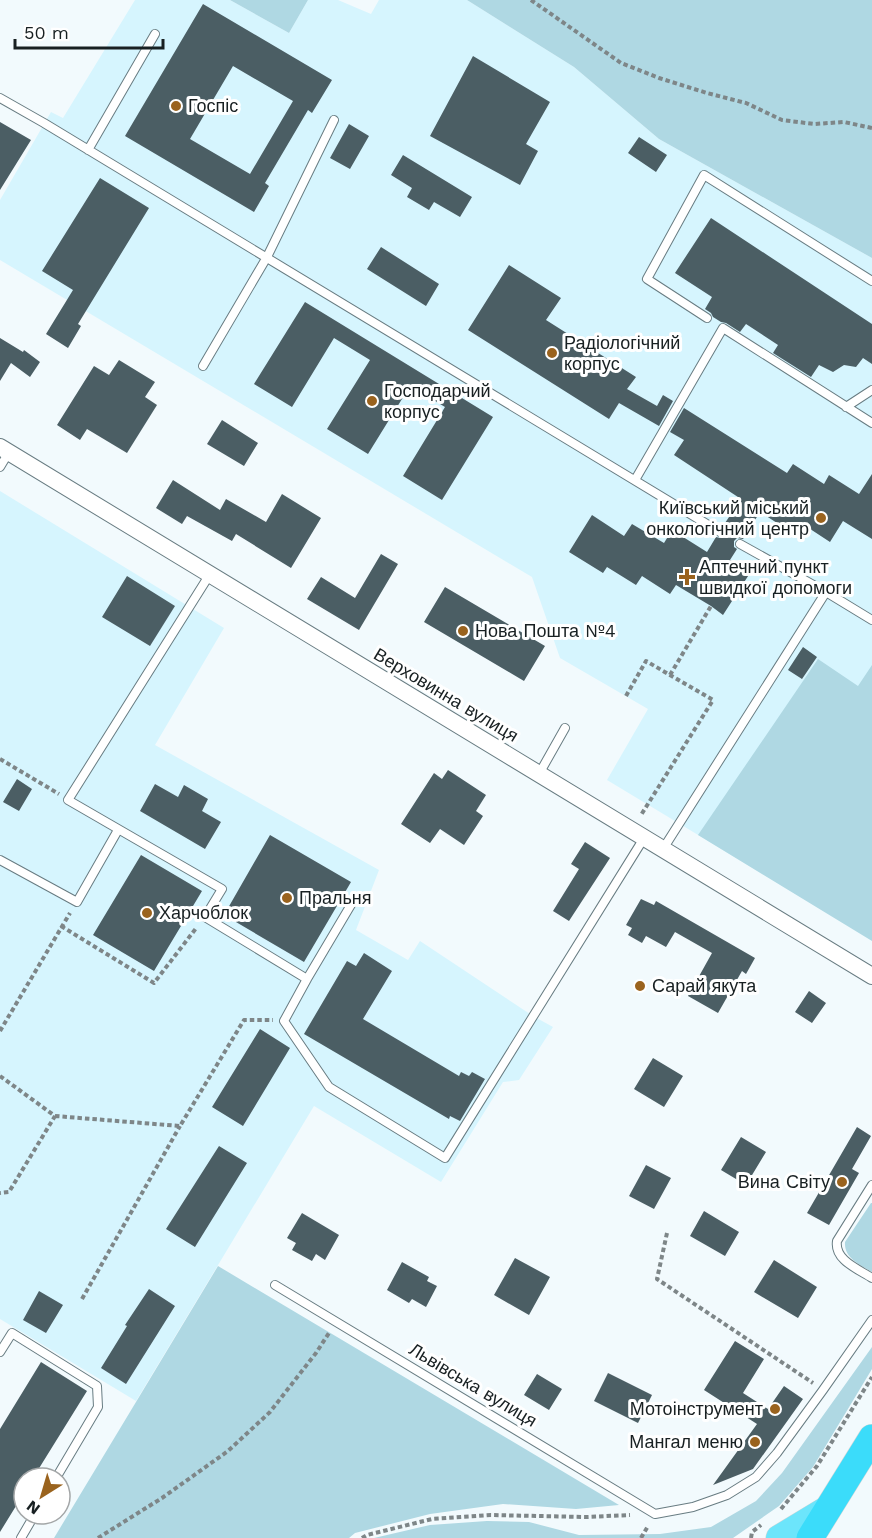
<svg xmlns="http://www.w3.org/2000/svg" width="872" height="1538" viewBox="0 0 872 1538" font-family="'Work Sans',sans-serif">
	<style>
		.built { fill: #d6f5fe }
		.green { fill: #afd8e3 }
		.building { fill: #4b5e64; fill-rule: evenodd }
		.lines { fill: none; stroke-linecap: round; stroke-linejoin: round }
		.service-casing { stroke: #687c82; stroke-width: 10 }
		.minor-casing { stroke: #687c82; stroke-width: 18 }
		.primary-casing { stroke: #d5d7d7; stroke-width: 27 }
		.trunk-casing { stroke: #d5d7d7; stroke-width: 28 }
		.path { stroke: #7e8688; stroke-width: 4; stroke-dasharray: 4.5 3; stroke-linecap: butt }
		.service { stroke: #fff; stroke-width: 8 }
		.minor { stroke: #fff; stroke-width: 16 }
		.primary { stroke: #6ce5fb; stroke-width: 26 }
		.trunk { stroke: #3bdcfa; stroke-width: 27 }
		.poi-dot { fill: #9a631e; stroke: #fff; stroke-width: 2 }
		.labels { text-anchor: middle; stroke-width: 6; stroke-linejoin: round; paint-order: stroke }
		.poi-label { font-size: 18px; fill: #182022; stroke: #fff; text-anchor: start }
		.street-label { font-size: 18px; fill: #182022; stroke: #fff }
	</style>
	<rect width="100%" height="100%" fill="#f2fafd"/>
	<!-- built -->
	<path class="built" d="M135,0H230L289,33L308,0H338L371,14L379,0H467L574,67L659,139L872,258V940L607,780L648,709L560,658L532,577L0,260V200L51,112L63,118Z
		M0,491L224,628L155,745L379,870L356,930L408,960L420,941L533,1016L553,1027L519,1080L503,1082L441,1182L314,1106L136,1401L0,1319Z"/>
	<!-- green -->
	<path class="green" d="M230,0H308L289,33Z
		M467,0H872V258L659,139L574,67Z
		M818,659L858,686L872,665V941L698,835Z
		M871,1203H872V1272C859,1264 844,1258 845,1242Z
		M218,1266L619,1505L576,1509L503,1504L430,1514L355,1533L349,1538H54Z
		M872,1347V1369L813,1467L779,1506L733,1538H374L430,1525L487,1521L529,1522L579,1535L660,1534L711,1527L756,1501L782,1473Z"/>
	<!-- building -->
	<path class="building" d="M203,4L332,80L312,113L308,110L265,183L269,186L254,212L125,136ZM233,66L293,101L250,174L190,139Z
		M473,56L550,102L526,144L538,151L520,185L430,136Z
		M0,122L31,140L0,190Z
		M349,124L369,136L350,169L330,158Z
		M639,137L667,155L656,172L628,153Z
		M403,155L472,197L460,217L434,202L429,210L407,197L412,188L391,175Z
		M100,178L149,208L78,324L81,326L68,348L46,334L73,290L42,271Z
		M711,218L872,324V364L863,358L856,367L844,365L833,372L819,365L811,377L773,353L778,345L746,324L740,332L726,323L721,322L713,317L711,313L705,309L712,297L675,273Z
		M381,247L439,284L426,306L367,269Z
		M509,265L561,298L546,320L636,377L627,389L657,406L663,395L673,401L659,426L619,403L609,419L468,330Z
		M305,302L493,417L442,500L403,476L445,407L410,386L368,454L327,429L370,360L334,338L292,407L254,384Z
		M0,338L23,352L24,350L40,362L30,377L11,363L0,381Z
		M119,360L155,382L145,397L157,405L127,453L87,429L80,440L57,425L94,366L109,375Z
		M684,408L787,473L793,464L824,484L829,475L859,494L872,474V539L843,521L830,542L801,523L794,534L760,512L743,539L737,538L734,541V547L737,549L730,560L750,573L723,615L711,606L676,585L670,594L642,576L636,585L607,567L603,573L569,552L592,515L624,536L632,524L664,543L672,530L707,552L716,537L720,538L725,536L726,532L723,526L741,499L674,455L684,440L670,432Z
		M222,420L258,443L244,466L207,444Z
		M173,480L220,510L226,499L266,522L282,494L321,518L291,568L236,534L232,541L187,516L182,524L156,508Z
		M381,554L398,564L359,630L307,599L321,577L355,598Z
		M127,576L175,606L150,646L102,617Z
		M445,587L545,646L524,681L424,622Z
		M803,647L817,657L802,679L788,670Z
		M448,770L486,795L476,811L483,816L464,845L440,829L430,843L401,824L434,773L442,779Z
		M17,779L32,789L19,811L3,802Z
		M155,784L178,797L184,785L208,799L202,811L221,822L205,849L140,811Z
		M270,835L351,882L304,962L224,915Z
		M585,842L610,858L569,921L553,911L579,869L571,864Z
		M141,855L202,891L154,971L93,935Z
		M641,899L654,905L656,901L755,958L746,974L742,971L718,1013L688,996L712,953L675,932L666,947L646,936L642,943L628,935L632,928L626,925Z
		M364,953L392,971L363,1019L459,1076L461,1072L469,1076L472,1072L485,1079L460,1121L450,1116L449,1119L304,1034L347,961L356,966Z
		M809,991L826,1003L812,1023L795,1012Z
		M260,1029L290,1048L243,1126L212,1107Z
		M653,1058L683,1076L664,1107L634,1089Z
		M857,1127L871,1136L852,1169L859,1173L829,1225L807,1213Z
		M741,1137L766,1152L746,1185L721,1170Z
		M219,1146L247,1163L195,1247L166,1229Z
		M646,1165L671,1178L654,1209L629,1196Z
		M704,1211L739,1232L725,1256L690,1236Z
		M302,1213L339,1235L325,1260L316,1254L312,1261L292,1250L296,1243L287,1238Z
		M515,1258L550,1277L529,1315L494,1295Z
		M774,1260L817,1287L798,1318L754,1292Z
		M402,1262L429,1277L427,1281L437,1286L426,1307L412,1299L409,1303L387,1290Z
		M149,1289L175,1306L126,1384L101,1368L127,1326L125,1325Z
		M39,1291L63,1305L46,1333L23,1320Z
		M735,1341L764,1359L743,1393L768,1409L784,1386L803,1399L753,1469L713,1485L757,1424L704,1390Z
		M41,1362L87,1391L33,1478H24V1493L0,1532V1429Z
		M608,1373L652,1395L638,1423L594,1401Z
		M537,1374L562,1389L549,1410L524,1395Z"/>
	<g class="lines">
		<defs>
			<path id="service" d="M0,98L44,123L720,532
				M88,150L155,34
				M707,318L647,279L704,175L872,281
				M203,366L267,257L334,120
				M846,407L872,390
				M0,467L9,452
				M635,480L723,328L872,423
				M740,544L826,592L872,620
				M210,574L68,800L222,889L205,917L307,979L284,1021L329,1087L445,1158L644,838
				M539,774L565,728
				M663,849L826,592
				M0,860L77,902L118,830
				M307,979L355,898
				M872,1185L837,1241C834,1260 858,1269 872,1278
				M275,1285L655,1514L693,1507L727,1495L756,1477L777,1453L823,1390L872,1320
				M0,1352L12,1333L97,1386L98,1407L56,1478
				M21,1538L35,1514"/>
			<path id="minor" d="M0,447L872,976"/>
			<path id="primary" d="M779,1538L827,1509"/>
			<path id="trunk" d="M810,1538L872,1438"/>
		</defs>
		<!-- service casing -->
		<use href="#service" class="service-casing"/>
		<!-- minor casing -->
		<use href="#minor" class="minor-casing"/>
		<!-- primary casing -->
		<use href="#primary" class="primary-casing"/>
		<!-- trunk casing -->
		<use href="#trunk" class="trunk-casing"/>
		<!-- path -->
		<path class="path" d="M531,0L621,63L659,78L707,93L746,103L782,120L814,124L844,122L872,128
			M670,675L711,606
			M626,696L646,661L713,700L641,815
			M0,759L59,794
			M61,926L154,983L197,927
			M0,1031L70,913
			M0,1076L55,1116L9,1192L0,1193
			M55,1116L180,1126L244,1020H273
			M667,1233L657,1279L813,1383
			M82,1299L180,1126
			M781,1509L817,1466L872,1377
			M98,1538L162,1498L228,1451L270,1412L316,1353L329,1333
			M362,1538L367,1535L432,1519L491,1515L586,1517L630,1515
			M641,1538L648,1526
			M751,1538L752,1532L761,1525"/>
		<!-- service -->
		<use href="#service" class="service"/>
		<!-- minor -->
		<use href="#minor" class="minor"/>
		<!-- primary -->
		<use href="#primary" class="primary"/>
		<!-- trunk -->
		<use href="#trunk" class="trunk"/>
	</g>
	<!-- markers -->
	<g class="poi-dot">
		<circle cx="176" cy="106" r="6"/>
		<circle cx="552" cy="353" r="6"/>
		<circle cx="372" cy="401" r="6"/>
		<circle cx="821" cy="518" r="6"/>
		<path d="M684 568h6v6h6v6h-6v6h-6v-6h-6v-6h6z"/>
		<circle cx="463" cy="631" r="6"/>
		<circle cx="287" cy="898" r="6"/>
		<circle cx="147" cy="913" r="6"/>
		<circle cx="640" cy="986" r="6"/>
		<circle cx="842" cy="1182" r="6"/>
		<circle cx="775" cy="1409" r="6"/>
		<circle cx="755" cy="1442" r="6"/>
	</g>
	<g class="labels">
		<!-- poi labels -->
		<g class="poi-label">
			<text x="188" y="112">Госпіс</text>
			<text x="564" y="349">Радіологічний<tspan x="564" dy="21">корпус</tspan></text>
			<text x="384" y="397">Господарчий<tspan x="384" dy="21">корпус</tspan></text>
			<text x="809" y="514" text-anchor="end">Київський міський<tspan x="809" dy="21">онкологічний центр</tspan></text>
			<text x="699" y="573">Аптечний пункт<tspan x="699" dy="21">швидкої допомоги</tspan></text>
			<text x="475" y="637">Нова Пошта №4</text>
			<text x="299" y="904">Пральня</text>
			<text x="159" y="919">Харчоблок</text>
			<text x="652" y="992">Сарай якута</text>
			<text x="830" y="1188" text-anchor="end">Вина Світу</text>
			<text x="763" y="1415" text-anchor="end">Мотоінструмент</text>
			<text x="743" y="1448" text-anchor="end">Мангал меню</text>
		</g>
		<!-- street labels -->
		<g class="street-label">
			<text transform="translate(446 695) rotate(31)" y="6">Верховинна вулиця</text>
			<text transform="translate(473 1385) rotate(31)" y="6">Львівська вулиця</text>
		</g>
	</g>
	<!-- north arrow -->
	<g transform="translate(42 1496) rotate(217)"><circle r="28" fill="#ffffff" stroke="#a3a6a7" stroke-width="1.5"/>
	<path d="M0-4.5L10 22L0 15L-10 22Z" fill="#9a631e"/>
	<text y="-9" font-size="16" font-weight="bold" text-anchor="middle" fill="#182022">N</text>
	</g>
	<!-- scale -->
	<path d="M15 39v9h148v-9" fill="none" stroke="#182022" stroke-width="3"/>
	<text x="24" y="39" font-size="18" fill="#182022" stroke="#ffffff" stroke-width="4.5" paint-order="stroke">50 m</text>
</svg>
